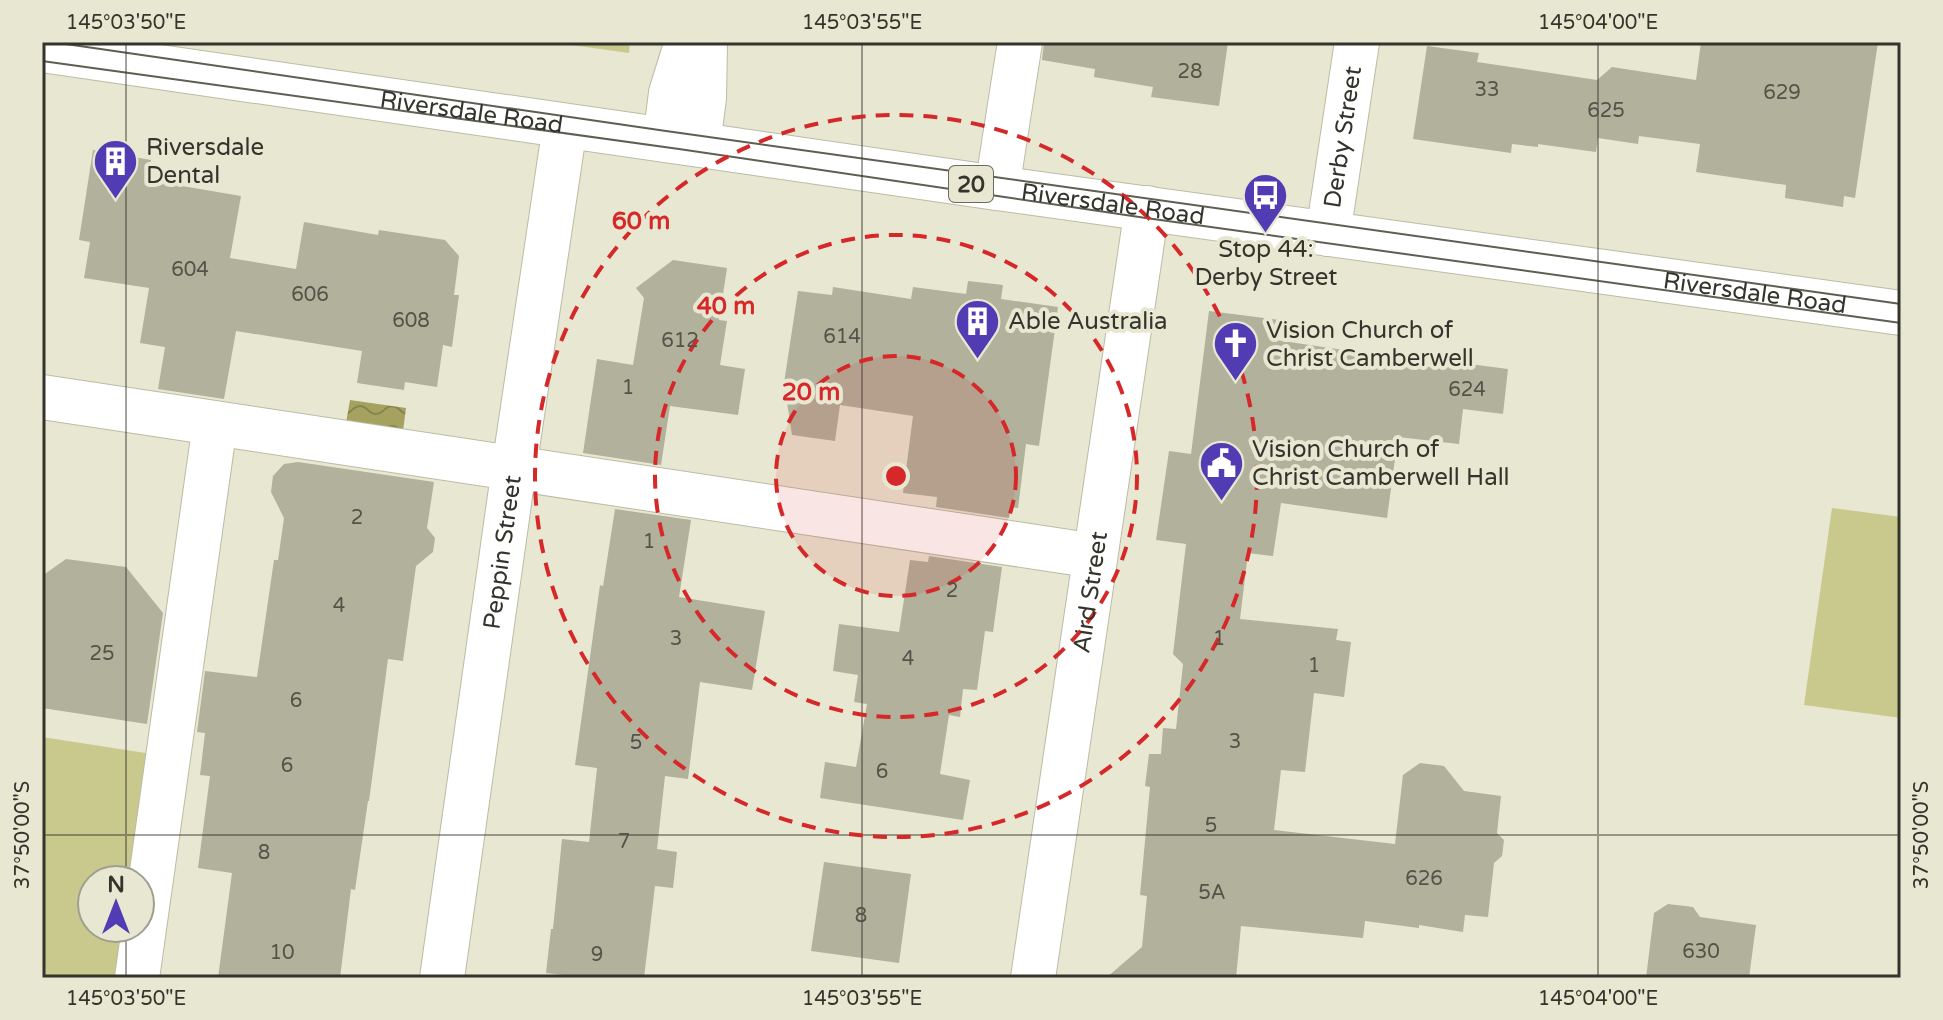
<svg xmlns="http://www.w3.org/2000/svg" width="1943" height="1020" viewBox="0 0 1943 1020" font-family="'Varela Round',sans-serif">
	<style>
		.green { fill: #cac98d }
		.water { fill: url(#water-waves) }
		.building { fill: #b1b19c }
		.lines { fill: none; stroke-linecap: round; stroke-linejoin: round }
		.minor-casing { stroke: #bbbba7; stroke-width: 46 }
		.major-casing { stroke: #bbbba7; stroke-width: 46 }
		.minor { stroke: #fff; stroke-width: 44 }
		.major { stroke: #fff; stroke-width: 44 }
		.tram { stroke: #5e5e53; stroke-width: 2 }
		.ticks { fill: none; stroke: #34342c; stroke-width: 2; stroke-opacity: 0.45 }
		.ring { fill: none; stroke: #d62828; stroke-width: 4; stroke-dasharray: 14 10 }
		.labels { text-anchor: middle; stroke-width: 8; stroke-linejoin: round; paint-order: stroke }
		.number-label { font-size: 20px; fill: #535348 }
		.shield { fill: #e7e7d2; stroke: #6a6a5e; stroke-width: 2 }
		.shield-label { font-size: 22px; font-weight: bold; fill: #34342c }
		.street-label { font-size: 24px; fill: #34342c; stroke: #e7e7d2 }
		.poi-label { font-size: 24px; fill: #34342c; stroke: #e7e7d2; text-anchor: start }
		.centre { fill: #d62828; stroke: #e7e7d2; stroke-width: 4 }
		.ring-label { font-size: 24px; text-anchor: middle; font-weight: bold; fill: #d62828; stroke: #e7e7d2; stroke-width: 8; stroke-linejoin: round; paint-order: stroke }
		.neatline { fill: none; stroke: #34342c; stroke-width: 3 }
		.ticks-label { font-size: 20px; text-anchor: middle; fill: #34342c }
	</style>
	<defs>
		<pattern id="water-waves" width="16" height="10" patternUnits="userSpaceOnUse" patternTransform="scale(2)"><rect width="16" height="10" fill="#a4a25e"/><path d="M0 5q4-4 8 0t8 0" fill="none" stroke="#86854e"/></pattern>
	</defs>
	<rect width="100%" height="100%" fill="#e7e7d2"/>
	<!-- green -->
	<path class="green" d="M550,42H630L629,53Z
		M1832,508L1901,517V718L1804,705Z
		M42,737L165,756L140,880H92V928H139L132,978H42Z"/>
	<!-- water -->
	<path class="water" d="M350,400L406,408L403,431L346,423Z"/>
	<!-- building -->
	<path class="building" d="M1044,42H1228L1219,106L1151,97L1153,87L1094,77L1095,69L1042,60Z
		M1701,42H1878L1855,198L1844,196L1843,207L1785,198L1786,185L1696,172L1700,144L1639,136L1638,144L1598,138L1596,152L1538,144V147L1512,144L1511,153L1413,139L1427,46L1479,53L1477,62L1597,80L1612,67L1696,80Z
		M93,150L151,160L147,180L241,196L230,258L296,269L304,222L378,235L379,230L445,240L459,256L454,295H459L452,347L443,345L437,387L405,382L404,390L357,383L362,351L236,331L224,399L158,389L165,347L140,343L149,288L84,278L90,242L79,240Z
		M673,260L727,268L719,320L727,321L720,365L745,369L738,415L670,406L661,465L583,453L597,359L633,365L644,298L636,288Z
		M968,281L1003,285L1001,299L1058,307L1039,446L1026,444L1018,508L1011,507L1009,518L936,507L937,497L903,493L913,416L840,405L835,441L792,435L784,383L798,291L832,295L833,287L911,299L913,287L966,294Z
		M1209,311L1279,320L1276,340L1357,352L1356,357L1430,367L1431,359L1508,369L1503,414L1463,409L1459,444L1398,437L1387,518L1281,503L1273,556L1248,553L1240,619L1338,629L1336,640L1351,642L1344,697L1314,693L1305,772L1281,770L1274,830L1395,844L1403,775L1420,763L1444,766L1464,791L1501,796L1497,833L1504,840L1502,856L1494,863L1488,917L1465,915L1463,932L1419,925V928L1365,921L1363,938L1241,926L1236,978H1106L1142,947L1147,896L1140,895L1150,787L1145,786L1149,754H1161L1163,728L1176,729L1183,664L1173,654L1186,544L1156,540L1169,451L1191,454Z
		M298,462L434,482L427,528L435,538L433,552L416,566L403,661L388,659L369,801H368L355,890L351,889L340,978H218L232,873L198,868L210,776L200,775L205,733L197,732L205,671L257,677L274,560H278L284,518L271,492L273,476L284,464Z
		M615,509L691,520L679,597L765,611L752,690L700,682L688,779L665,776L657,849L677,852L673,888L655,886L644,978H589L546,973L551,929H553L562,839L589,842L597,768L575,765L600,585L603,586Z
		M929,556L1002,567L993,632L985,631L977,690L963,689L960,717L949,715L940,774L970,780L963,820L820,798L825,762L856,767L867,704L854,702L858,675L833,671L839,624L899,632L910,560L928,562Z
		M66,559L126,567L163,613L147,724L42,708V576Z
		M824,862L911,874L899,963L811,951Z
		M1668,904L1693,907L1700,917L1756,925L1749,978H1646L1654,913Z"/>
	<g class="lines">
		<defs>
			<g id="minor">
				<path d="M665,140L671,93L687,42"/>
				<path d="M698,144L704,98L705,42"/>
				<path d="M997,188L1020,42"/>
				<path id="s1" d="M1328,234L1357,42"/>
				<path d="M42,397L1095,556"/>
				<path d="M137,978L215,424"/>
				<path id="s2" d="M442,978L514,468L565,126"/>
				<path id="s3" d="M1033,978L1147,208"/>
			</g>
			<g id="major">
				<path id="s4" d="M42,50L997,188L1901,313"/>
			</g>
		</defs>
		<!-- minor casing -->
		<use href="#minor" class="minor-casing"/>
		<!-- major casing -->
		<use href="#major" class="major-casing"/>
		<!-- minor -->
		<use href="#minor" class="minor"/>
		<!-- major -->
		<use href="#major" class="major"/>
		<!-- tram -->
		<path class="tram" d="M52,42L666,131L1901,304
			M42,61L679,149L1146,218L1901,323"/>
	</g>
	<!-- ticks -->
	<path class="ticks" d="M126,42V880M862,42V978M1598,42V978M42,835H1901M126,928V978"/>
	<!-- distance rings -->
	<circle cx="896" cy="476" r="120" fill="#d62828" fill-opacity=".12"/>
	<g class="ring">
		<circle cx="896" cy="476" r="120"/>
		<circle cx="896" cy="476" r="241"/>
		<circle cx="896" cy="476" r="361"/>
	</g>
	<!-- icons -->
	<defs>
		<symbol id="building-pin" viewBox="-11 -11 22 30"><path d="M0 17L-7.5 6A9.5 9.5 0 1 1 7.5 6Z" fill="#513cb3" stroke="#e7e7d2"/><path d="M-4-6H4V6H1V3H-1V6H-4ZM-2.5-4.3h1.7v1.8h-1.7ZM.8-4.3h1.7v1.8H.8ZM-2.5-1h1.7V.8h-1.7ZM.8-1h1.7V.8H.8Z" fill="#fff"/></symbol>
		<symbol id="bus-pin" viewBox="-11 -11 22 30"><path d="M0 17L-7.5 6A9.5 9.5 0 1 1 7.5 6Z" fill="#513cb3" stroke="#e7e7d2"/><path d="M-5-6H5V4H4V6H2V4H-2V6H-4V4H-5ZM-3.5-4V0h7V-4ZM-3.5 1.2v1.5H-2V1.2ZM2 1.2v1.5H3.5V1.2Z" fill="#fff"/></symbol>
		<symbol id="church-pin" viewBox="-11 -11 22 30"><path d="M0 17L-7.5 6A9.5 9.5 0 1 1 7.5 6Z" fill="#513cb3" stroke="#e7e7d2"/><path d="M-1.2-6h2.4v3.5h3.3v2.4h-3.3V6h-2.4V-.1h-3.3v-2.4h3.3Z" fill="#fff"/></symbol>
		<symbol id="civic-pin" viewBox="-11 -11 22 30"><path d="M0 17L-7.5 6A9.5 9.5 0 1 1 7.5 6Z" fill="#513cb3" stroke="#e7e7d2"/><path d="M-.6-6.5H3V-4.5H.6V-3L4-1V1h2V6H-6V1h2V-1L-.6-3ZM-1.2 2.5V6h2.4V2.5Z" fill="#fff"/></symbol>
	</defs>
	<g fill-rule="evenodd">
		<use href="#building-pin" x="90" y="136" width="51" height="69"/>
		<use href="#bus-pin" x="1240" y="170" width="51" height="69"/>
		<use href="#building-pin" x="952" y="296" width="51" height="69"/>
		<use href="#church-pin" x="1210" y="318" width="51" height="69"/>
		<use href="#civic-pin" x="1196" y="438" width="51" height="69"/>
	</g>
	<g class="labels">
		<!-- number labels -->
		<g class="number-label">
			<text x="1190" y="78">28</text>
			<text x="1487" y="96">33</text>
			<text x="1782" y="99">629</text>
			<text x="1606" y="117">625</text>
			<text x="190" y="276">604</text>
			<text x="310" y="301">606</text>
			<text x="411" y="327">608</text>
			<text x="842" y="343">614</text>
			<text x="680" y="347">612</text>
			<text x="628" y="394">1</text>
			<text x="1467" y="396">624</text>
			<text x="357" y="524">2</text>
			<text x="649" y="548">1</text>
			<text x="952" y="597">2</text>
			<text x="339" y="612">4</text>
			<text x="676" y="645">3</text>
			<text x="1219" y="645">1</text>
			<text x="102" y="660">25</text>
			<text x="908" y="665">4</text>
			<text x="1314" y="672">1</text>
			<text x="296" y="707">6</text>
			<text x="1235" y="748">3</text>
			<text x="636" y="749">5</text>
			<text x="287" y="772">6</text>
			<text x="882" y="778">6</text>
			<text x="1211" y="832">5</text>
			<text x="624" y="848">7</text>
			<text x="264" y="859">8</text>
			<text x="1424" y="885">626</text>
			<text x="1212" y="899">5A</text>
			<text x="861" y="922">8</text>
			<text x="1701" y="958">630</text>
			<text x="282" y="959">10</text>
			<text x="597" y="961">9</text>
		</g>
		<!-- shield labels -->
		<rect class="shield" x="949" y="166" width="44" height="36" rx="6"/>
		<g class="shield-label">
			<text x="971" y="192">20</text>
		</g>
		<!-- street labels -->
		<g class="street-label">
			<text dy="8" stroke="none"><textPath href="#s4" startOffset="434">Riversdale Road</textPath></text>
			<text dy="8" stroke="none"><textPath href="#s1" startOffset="98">Derby Street</textPath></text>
			<text dy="8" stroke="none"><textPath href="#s4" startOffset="1082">Riversdale Road</textPath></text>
			<text dy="8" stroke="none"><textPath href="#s4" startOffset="1730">Riversdale Road</textPath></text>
			<text dy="8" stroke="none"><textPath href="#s2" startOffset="430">Peppin Street</textPath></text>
			<text dy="8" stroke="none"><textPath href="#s3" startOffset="390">Aird Street</textPath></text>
		</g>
		<!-- poi labels -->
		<g class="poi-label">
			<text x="146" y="155">Riversdale<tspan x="146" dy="28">Dental</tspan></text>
			<text x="1266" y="257" text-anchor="middle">Stop 44:<tspan x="1266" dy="28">Derby Street</tspan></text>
			<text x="1008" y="329">Able Australia</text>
			<text x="1266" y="338">Vision Church of<tspan x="1266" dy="28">Christ Camberwell</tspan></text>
			<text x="1252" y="457">Vision Church of<tspan x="1252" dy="28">Christ Camberwell Hall</tspan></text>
		</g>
	</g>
	<circle cx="896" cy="476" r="12" class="centre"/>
	<g class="ring-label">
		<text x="641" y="229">60 m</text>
		<text x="726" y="314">40 m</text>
		<text x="811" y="400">20 m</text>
	</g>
	<!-- border -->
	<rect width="1943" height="1020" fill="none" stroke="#e7e7d2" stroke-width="88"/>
	<!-- north arrow -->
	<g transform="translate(116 904)"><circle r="38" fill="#e7e7d2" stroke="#9f9f90" stroke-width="2"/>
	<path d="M0-6L14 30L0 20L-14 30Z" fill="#513cb3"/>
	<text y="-12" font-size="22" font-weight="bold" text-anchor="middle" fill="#34342c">N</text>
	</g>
	<rect x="44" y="44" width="1855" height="932" class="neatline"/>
	<g class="ticks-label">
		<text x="126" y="29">145°03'50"E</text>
		<text x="862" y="29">145°03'55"E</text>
		<text x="1598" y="29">145°04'00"E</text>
		<text transform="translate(22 835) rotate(-90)" y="7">37°50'00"S</text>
		<text transform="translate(1921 835) rotate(-90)" y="7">37°50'00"S</text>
		<text x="126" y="1005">145°03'50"E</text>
		<text x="862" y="1005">145°03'55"E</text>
		<text x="1598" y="1005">145°04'00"E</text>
	</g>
</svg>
